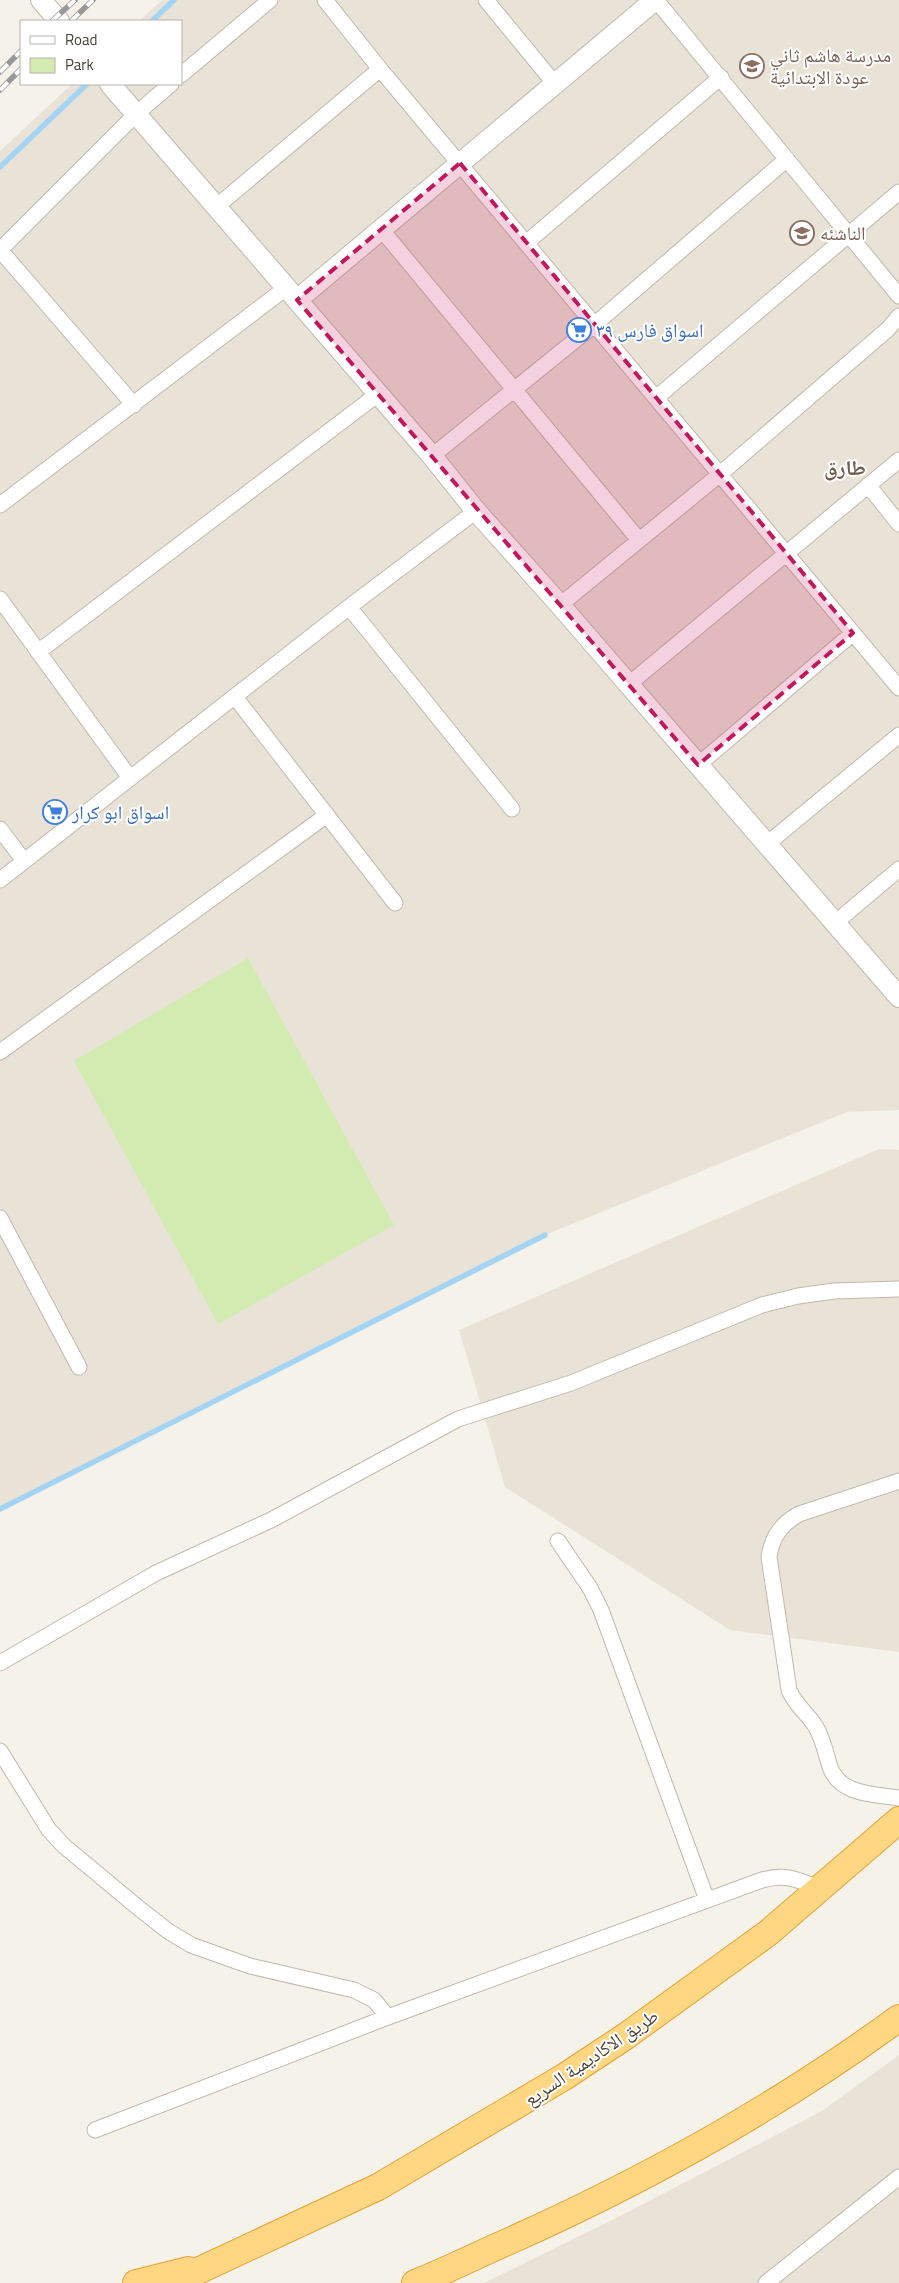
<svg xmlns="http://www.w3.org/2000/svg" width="899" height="2283" viewBox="0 0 899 2283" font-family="'Titillium Web','Noto Naskh Arabic',sans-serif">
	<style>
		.residential { fill: #e9e3d7 }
		.green { fill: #d2ebb1 }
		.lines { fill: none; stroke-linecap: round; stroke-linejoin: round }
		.stream { stroke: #a4d4f4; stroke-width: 5.5 }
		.minor-casing { stroke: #c1b9ab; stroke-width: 17 }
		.tertiary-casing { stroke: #c1b9ab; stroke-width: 22 }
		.trunk-casing { stroke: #e5a134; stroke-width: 28 }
		.minor { stroke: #fff; stroke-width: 15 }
		.tertiary { stroke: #fff; stroke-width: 20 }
		.trunk { stroke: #ffd682; stroke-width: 26 }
		.rail-casing { stroke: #989898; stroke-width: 5.5 }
		.rail { stroke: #fff; stroke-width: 4; stroke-dasharray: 11; stroke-linecap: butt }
		.marked { fill: #c2185b; fill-opacity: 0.2; stroke: #c2185b; stroke-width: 4; stroke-dasharray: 10 6; stroke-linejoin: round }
		.labels { text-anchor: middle; stroke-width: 4; stroke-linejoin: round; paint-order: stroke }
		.education-label { font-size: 19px; fill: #785e54; stroke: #fff; text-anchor: start }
		.shop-label { font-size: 19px; fill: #366cbe; stroke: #fff; text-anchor: start }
		.street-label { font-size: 19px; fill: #4a4237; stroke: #fff }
		.quarter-label { font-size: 21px; font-weight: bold; fill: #6d604e; stroke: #fff }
	</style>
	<rect width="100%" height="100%" fill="#f5f2e9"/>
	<!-- residential -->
	<path class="residential" d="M162,0H899V1110L847,1112L545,1235L0,1509V151L72,84H181V21H139Z
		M879,1149L899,1150V1652L730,1630L505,1487L459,1330Z
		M899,2055V2283H484L618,2217L822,2111Z"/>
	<!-- green -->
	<path class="green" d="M248,958L394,1225L218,1324L74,1061Z"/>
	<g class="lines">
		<!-- stream -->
		<path class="stream" d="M152,21L174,0
			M0,167L87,84
			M0,1509L545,1235"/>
		<defs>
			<path id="minor" d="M325,0L380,69L899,688
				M486,0L555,84
				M656,0L899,296
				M181,75L270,0
				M216,207L380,69
				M381,229L639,540
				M526,243L721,77
				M0,250L136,114L171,84
				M0,250L134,405
				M656,398L899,192
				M432,456L594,325L787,159
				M868,485L899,524
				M0,505L286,288
				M0,599L130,778
				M560,605L719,475L888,329L899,316
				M349,607L512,809
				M38,652L378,394
				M629,684L899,460
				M235,697L395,903
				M698,765L853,633
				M0,829L24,861
				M767,844L899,735
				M0,880L349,607L476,511
				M835,923L899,869
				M0,1052L327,815
				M0,1218L79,1367
				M899,1481L799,1514C781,1524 772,1537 769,1557L789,1690C795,1705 808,1714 816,1727C823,1739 826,1754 830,1767C840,1795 873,1794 899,1798
				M558,1541L590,1588L601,1610L707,1900
				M0,1663L156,1573L271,1520L458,1419L571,1383L762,1305L798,1296L834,1291L899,1289
				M0,1751L49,1830L64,1846L141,1910L168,1931L191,1945L250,1966L354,1990L374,2000L388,2017
				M95,2130L388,2017L762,1880C786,1873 798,1880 820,1889
				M766,2283L899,2177"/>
			<path id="tertiary" d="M41,0L59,21
				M110,84L432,456L476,511L560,605L899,997
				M297,300L655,0"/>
			<path id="trunk" d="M136,2283L188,2270
				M172,2283L378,2187L564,2077L626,2036L768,1933L899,1820
				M415,2283C446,2271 475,2256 505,2243C644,2181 776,2108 899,2018"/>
		</defs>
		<!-- minor casing -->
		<use href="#minor" class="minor-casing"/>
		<!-- tertiary casing -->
		<use href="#tertiary" class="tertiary-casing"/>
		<!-- trunk casing -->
		<use href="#trunk" class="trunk-casing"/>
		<!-- minor -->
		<use href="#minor" class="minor"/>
		<!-- tertiary -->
		<use href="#tertiary" class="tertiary"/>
		<!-- trunk -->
		<use href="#trunk" class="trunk"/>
		<defs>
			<path id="rail" d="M52,21L75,0
				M71,21L93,0
				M0,72L21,51
				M0,90L21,69"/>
		</defs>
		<!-- rail casing -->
		<use href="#rail" class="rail-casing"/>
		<!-- rail -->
		<use href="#rail" class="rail"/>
	</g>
	<!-- marked area -->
	<path class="marked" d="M460,163L853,633L698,765L297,300Z"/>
	<!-- icons -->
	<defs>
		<symbol id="school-ring" viewBox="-11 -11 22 22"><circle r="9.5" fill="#fff" stroke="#8d6e63" stroke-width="1.5"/><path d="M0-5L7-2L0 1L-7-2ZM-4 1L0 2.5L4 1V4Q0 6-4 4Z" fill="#8d6e63"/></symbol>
		<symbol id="supermarket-ring" viewBox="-11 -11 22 22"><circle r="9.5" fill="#fff" stroke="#3f7fe0" stroke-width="1.5"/><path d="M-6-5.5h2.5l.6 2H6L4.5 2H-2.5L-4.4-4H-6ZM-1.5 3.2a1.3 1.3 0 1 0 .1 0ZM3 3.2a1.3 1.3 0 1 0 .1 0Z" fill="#3f7fe0"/></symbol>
	</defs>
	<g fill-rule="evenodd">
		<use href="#school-ring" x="738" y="52" width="28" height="28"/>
		<use href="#school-ring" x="788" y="219" width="28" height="28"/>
		<use href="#supermarket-ring" x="565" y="316" width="28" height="28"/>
		<use href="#supermarket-ring" x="41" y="798" width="28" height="28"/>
	</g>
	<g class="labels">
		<!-- education labels -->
		<g class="education-label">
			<text x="770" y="62">مدرسة هاشم ثاني<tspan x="770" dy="22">عودة الابتدائية</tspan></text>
			<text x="820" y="240">الناشئه</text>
		</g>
		<!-- shop labels -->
		<g class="shop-label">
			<text x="596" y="337">اسواق فارس ٣٩</text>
			<text x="72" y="819">اسواق ابو كرار</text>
		</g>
		<!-- street labels -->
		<g class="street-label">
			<text transform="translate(591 2057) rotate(-34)" y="7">طريق الاكاديمية السريع</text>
		</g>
		<!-- quarter labels -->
		<g class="quarter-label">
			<text x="845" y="475">طارق</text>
		</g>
	</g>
	<!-- legend -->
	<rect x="20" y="20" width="162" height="65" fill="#ffffff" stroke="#b7b3af"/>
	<rect x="30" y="36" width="25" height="8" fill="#ffffff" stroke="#b7b3af"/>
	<text x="65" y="45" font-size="15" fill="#4a4237">Road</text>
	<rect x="30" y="58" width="25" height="15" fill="#d2ebb1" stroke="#b7b3af"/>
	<text x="65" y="70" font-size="15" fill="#4a4237">Park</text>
</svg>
